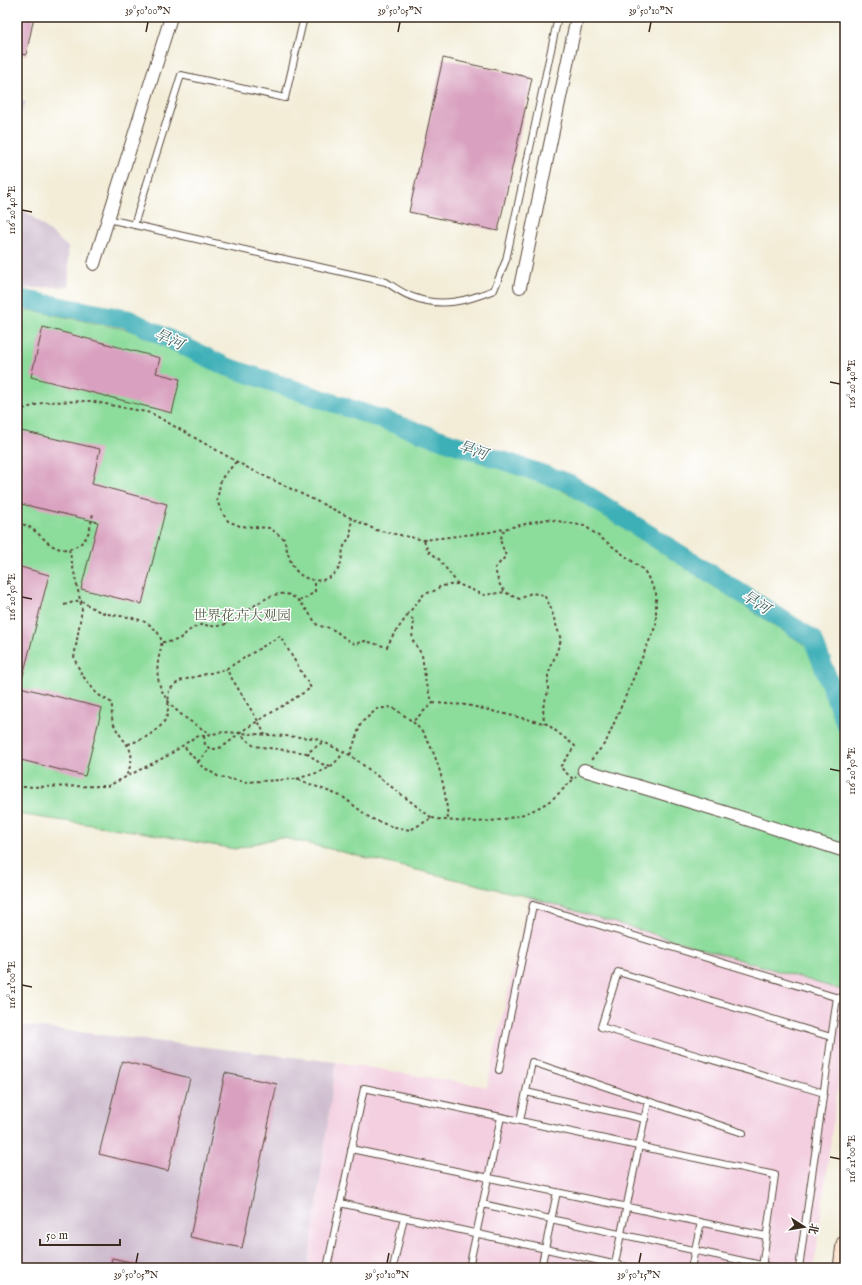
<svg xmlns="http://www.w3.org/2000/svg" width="862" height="1285" viewBox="0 0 862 1285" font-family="'IM FELL English','Noto Serif SC',serif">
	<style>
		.built { fill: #f3cfe0 }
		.industrial { fill: #cfbdcf }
		.green { fill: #8cdc9b; stroke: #64835c }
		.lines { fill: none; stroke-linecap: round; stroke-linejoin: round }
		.river { stroke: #3eafb7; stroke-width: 19 }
		.building { fill: #d9a1bf }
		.lane-casing { stroke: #57473a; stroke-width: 8 }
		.street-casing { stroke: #57473a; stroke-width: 14 }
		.secondary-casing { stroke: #57473a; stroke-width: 19 }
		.path { stroke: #57473a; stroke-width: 2; stroke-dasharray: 3 3; stroke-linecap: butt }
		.lane { stroke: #fff; stroke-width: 6 }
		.street { stroke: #fff; stroke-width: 12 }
		.secondary { stroke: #fde4d1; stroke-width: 17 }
		.ticks { fill: none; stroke: #3b2a1e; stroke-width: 1.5 }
		.labels { text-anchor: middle; stroke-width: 3; stroke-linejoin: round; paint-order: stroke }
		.park-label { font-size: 14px; fill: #535f44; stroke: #fff }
		.water-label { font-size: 15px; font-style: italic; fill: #3c5f5b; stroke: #fff }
		.neatline { fill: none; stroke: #3b2a1e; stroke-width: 1.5 }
		.ticks-label { font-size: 10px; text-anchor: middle; fill: #3b2a1e }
	</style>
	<rect width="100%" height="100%" fill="#fff"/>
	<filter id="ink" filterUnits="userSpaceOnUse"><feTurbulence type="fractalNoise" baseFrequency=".025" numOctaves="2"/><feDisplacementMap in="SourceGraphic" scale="8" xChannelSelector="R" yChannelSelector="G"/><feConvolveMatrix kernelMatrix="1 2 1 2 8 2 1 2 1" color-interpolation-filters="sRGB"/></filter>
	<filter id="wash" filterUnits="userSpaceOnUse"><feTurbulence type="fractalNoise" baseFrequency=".012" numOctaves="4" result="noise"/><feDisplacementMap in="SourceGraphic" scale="16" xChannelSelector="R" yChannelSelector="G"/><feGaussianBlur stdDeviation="0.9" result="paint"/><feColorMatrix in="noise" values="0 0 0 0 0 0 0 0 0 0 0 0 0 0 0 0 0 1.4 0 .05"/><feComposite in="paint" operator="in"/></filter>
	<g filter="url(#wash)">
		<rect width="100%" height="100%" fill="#f3edd8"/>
		<!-- built -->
		<path class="built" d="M529,897L845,991V1030L814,1268H308L336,1062L487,1087Z"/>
		<!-- industrial -->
		<path class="industrial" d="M17,99L26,102L17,122Z
			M17,204L68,247L69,286L17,289Z
			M17,1025L336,1062L308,1268H17Z"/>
		<!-- green -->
		<path class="green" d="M30,310L130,330L231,377L516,466L580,500L808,647L845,710V991L529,897L280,837L235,849L140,832L17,814V313Z"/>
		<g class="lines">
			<!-- river -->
			<path class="river" d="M17,298L128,319L225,366L569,483L813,639L845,723"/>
		</g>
		<g id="blocks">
			<!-- building -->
			<path class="building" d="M17,17H34L26,55L17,53Z
				M443,58L532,78L498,231L409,212Z
				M43,327L160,358L156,373L180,379L172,413L31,377Z
				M17,430L100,449L92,484L167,504L142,604L81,589L98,522L17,503Z
				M17,566L49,575L20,687L102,708L85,776L17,759Z
				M122,1061L190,1078L168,1171L99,1154Z
				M225,1073L277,1084L242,1248L190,1237Z
				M112,1258L139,1264V1268H110Z"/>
		</g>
	</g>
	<g filter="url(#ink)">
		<use href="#blocks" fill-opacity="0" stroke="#57473a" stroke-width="1"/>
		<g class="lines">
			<defs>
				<path id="lane" d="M108,219L386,282C394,287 403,294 413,297C441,308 467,301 494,290L506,260L558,17
					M134,225L181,75L285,98L304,17
					M499,1070L533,905L845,1000
					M526,1092L645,1119
					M824,1093L601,1027L618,972L831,1037
					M520,1121L532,1062L743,1133
					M351,1149L766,1236
					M340,1203L631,1268
					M482,1204L775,1268
					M327,1268L364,1088L775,1175L762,1268
					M393,1268L404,1217
					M469,1268L501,1117
					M541,1268L557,1192
					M614,1268L648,1102
					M691,1268L701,1222
					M799,1268L837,997"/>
				<path id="street" d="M94,264L171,17
					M520,287L577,17
					M584,770L724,812L845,851"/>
				<path id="secondary" d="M842,1268L845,1244"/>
			</defs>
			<!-- lane casing -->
			<use href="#lane" class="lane-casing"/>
			<!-- street casing -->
			<use href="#street" class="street-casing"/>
			<!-- secondary casing -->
			<use href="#secondary" class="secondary-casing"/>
			<!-- path -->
			<path class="path" d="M17,411L45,402L90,401L151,413L248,468L376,530L424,540L490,532L547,519L585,526L644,570L656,592V625L606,742L591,760
				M236,462L221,479L217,501L223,514L228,521L240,526L270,528L284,539C287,549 289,560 294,568C305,584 329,585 339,568C343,560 341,552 345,544C345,543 348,540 349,539C352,534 351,524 351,518
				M17,524C38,522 47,556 72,548C89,542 90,529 93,513
				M504,530L500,540L506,556L495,568C499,587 502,593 520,599L531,593L544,595L550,606L561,640L548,675V692L543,707L544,723
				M424,540L428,551L438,558L458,584
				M69,549L82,609L74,658L82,675L97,694L112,703C112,709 111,717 113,722C121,744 141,747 126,776
				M299,601L308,597L315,591V580
				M64,605L80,600C89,606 98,612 108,614C127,618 145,616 158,633C165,642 159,652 158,662C153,699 183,718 211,734
				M407,615L424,594L434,591L441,586L458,584L484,595L506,592
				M162,642C185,642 180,634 197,626C203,623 210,627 218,626C222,626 228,623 232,621C252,611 276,580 299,601C306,608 312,618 318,626C338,627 339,637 355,644L365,641L387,647L392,637L407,616L414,620L412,639L422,655L426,685L433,703L412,722
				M433,703L467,705L547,724L575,746L560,767L573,779
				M239,733L258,721L265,735
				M204,736L205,745C216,756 231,741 239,733L254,746L307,753L323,742
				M128,744C141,741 164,729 167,715C169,707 168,698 169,690L179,681L226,669L280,636L311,688L258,721L226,669
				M307,753L321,764L332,766
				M350,755L361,723L377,709L392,707C399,712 407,717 413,722C437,743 446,790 448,820
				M198,762L210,748
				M297,779C319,771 329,773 344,752
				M17,787L108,786L169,755L195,737L223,732L315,738L350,755L432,818L410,830L390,826L370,818L343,797L297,779L246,782L219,777L200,765L183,745
				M432,818C472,825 517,824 551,800C560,793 568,784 576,777"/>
			<!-- lane -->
			<use href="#lane" class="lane"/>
			<!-- street -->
			<use href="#street" class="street"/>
			<!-- secondary -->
			<use href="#secondary" class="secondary"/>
		</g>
	</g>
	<!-- ticks -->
	<path class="ticks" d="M146,32L148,22M398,32L400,22M649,32L651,22M22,210L32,212M830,382L840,384M22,597L32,599M830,769L840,771M22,985L32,987M830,1157L840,1159M136,1263L138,1253M387,1263L389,1253M639,1263L641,1253"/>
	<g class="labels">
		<!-- park labels -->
		<g class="park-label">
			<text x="242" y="620">世界花卉大观园</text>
		</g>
		<!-- water labels -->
		<g class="water-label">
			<text transform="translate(169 339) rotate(25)" y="5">旱河</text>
			<text transform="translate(473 450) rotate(19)" y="5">旱河</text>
			<text transform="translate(756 602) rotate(33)" y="5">旱河</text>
		</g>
	</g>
	<!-- margin -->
	<rect width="862" height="1285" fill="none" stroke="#fff" stroke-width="44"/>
	<!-- north arrow -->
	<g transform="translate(804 1227) rotate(102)" stroke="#ffffff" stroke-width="3" paint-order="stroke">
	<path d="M0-3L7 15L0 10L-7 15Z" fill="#3b2a1e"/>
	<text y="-6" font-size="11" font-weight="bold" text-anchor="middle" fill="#3b2a1e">北</text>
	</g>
	<!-- scale -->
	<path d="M40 1239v6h80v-6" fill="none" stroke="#3b2a1e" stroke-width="2"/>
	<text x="46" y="1239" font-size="12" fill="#3b2a1e" stroke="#ffffff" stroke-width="3" paint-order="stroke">50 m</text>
	<rect x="22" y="22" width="818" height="1241" class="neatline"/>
	<g class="ticks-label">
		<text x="148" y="14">39°50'00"N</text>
		<text x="400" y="14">39°50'05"N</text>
		<text x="651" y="14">39°50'10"N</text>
		<text transform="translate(11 210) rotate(-90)" y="4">116°20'40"E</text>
		<text transform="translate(851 384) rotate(-90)" y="4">116°20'40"E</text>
		<text transform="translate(11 597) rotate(-90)" y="4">116°20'50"E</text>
		<text transform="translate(851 771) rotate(-90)" y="4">116°20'50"E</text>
		<text transform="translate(11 985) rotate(-90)" y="4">116°21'00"E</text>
		<text transform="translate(851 1159) rotate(-90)" y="4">116°21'00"E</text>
		<text x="136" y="1278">39°50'05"N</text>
		<text x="387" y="1278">39°50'10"N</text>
		<text x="639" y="1278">39°50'15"N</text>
	</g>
</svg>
